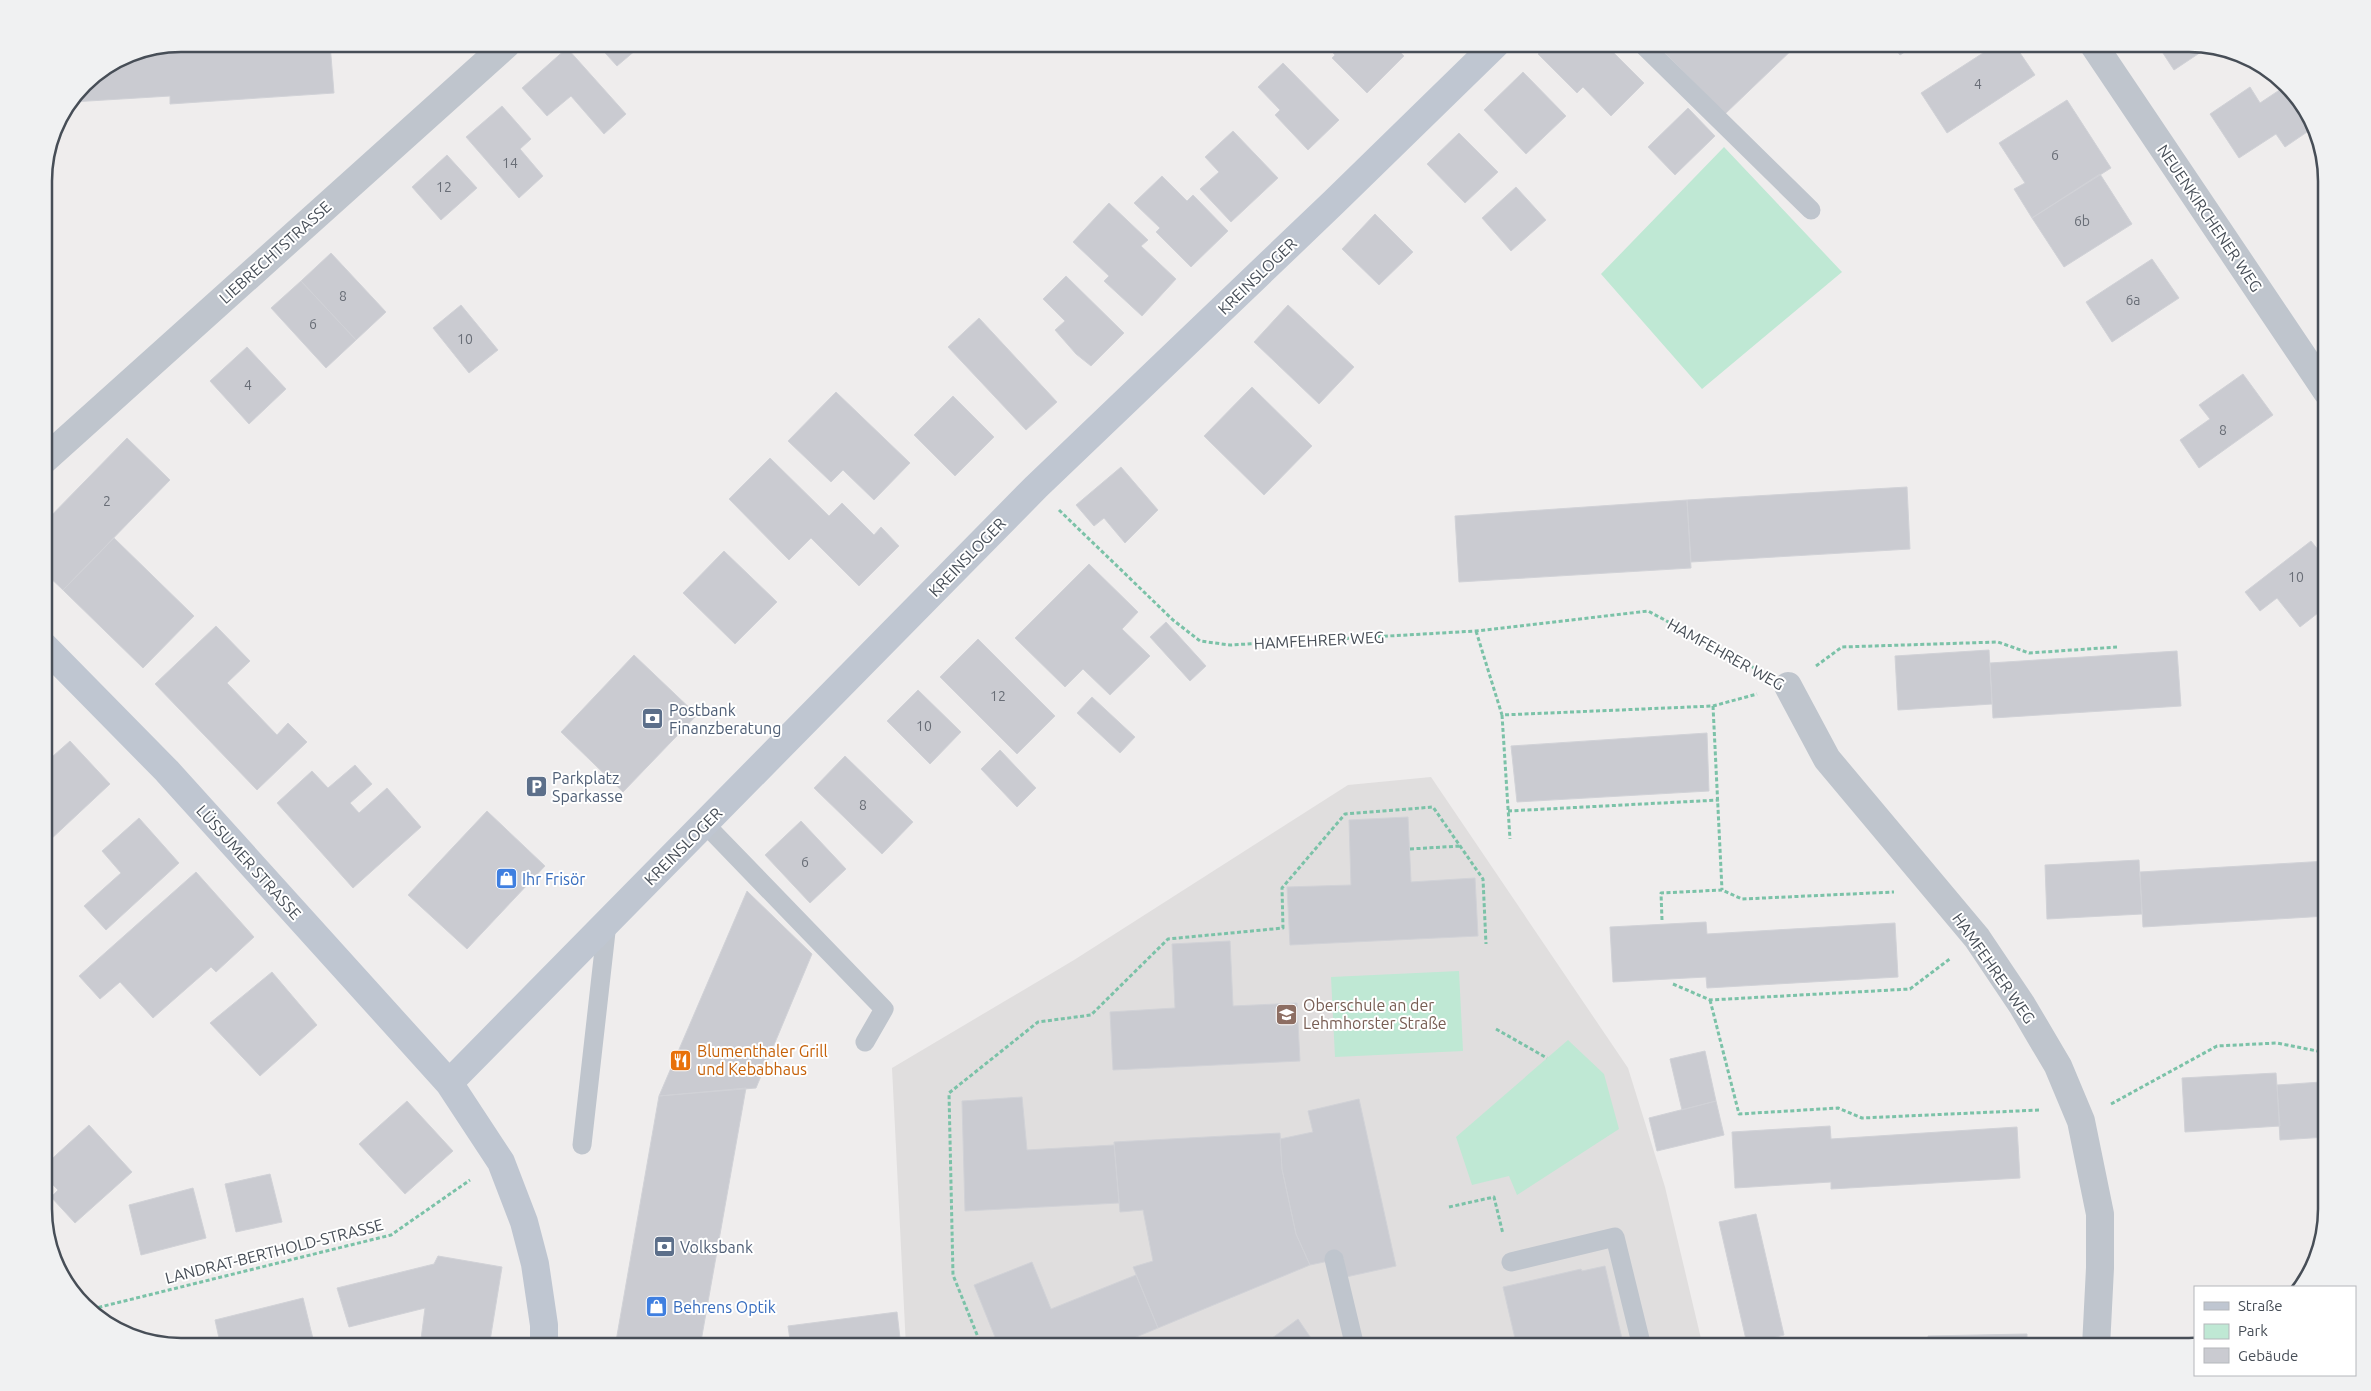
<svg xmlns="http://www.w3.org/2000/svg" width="2371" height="1391" viewBox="0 0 2371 1391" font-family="Ubuntu,sans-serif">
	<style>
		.education { fill: #e0dede }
		.green { fill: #bfe8d4 }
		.building { fill: #cacbd1; stroke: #d1d2d7 }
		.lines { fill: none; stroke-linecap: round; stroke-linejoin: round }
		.path { stroke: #7bc2a8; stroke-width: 3; stroke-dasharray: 4 2.5; stroke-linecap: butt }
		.service { stroke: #bfc5cd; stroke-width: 19 }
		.minor { stroke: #bfc5cd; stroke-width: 28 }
		.tertiary { stroke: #bfc5cd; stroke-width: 28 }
		.secondary { stroke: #bfc6d1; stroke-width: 28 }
		.labels { text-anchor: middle; stroke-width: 4; stroke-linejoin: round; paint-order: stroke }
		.number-label { font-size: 14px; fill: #686d76 }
		.street-label { font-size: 16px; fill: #474e57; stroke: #fff }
		.service-label { font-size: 16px; fill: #4e5e75; stroke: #fff; text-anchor: start }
		.shop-label { font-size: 16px; fill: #366cbe; stroke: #fff; text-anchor: start }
		.education-label { font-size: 16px; fill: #785e54; stroke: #fff; text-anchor: start }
		.food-label { font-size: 16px; fill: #c56008; stroke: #fff; text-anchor: start }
		.rim { fill: none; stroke: #474e57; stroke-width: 2.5 }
	</style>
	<rect width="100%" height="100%" fill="#efeded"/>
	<!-- education -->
	<path class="education" d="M1431,777L1628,1068L1665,1187L1703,1347H906L892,1068L1074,960L1348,785Z"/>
	<!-- green -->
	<path class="green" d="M1724,147L1842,272L1702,389L1601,274Z
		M1459,971L1463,1051L1335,1057L1331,977Z
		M1568,1040L1604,1074L1619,1129L1517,1195L1509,1176L1472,1185L1456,1137Z"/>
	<!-- building -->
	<path class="building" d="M181,44H330L334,93L170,104V96L72,102L84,84L129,54Z
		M597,44H643L617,66Z
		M1324,44H1392L1404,56L1367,93L1332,58L1335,55Z
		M1549,44H1605L1644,83L1611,116L1583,87L1577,93L1538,54Z
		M1656,44H1798L1725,114Z
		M1892,44H1917L1900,55Z
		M1997,44H2014L2035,75L1947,133L1921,93Z
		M2157,44H2190L2207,48L2174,70Z
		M567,48L626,114L604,134L571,96L547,116L522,88Z
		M1283,63L1339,120L1308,150L1275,115L1280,110L1258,87Z
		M1523,72L1566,116L1526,154L1484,110Z
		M2250,87L2260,103L2284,87L2309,112L2313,128L2285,147L2276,134L2239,158L2210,114Z
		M2067,100L2111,168L2032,218L2014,189L2025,183L1999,143Z
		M502,106L531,139L520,149L543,176L519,198L466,137Z
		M1688,108L1715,136L1675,175L1648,147Z
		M1233,131L1278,178L1231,222L1200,189L1219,172L1205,157Z
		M1459,133L1498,172L1465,203L1427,164Z
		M447,155L477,188L441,220L412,187Z
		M2100,174L2132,224L2064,267L2032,218Z
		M1162,176L1187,201L1193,195L1228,231L1191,267L1156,232L1160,228L1134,203Z
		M1516,187L1546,220L1511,251L1482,218Z
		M1109,203L1148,240L1141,246L1176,279L1142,316L1104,281L1109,276L1073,242Z
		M1375,214L1413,252L1379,285L1342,249Z
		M331,253L386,312L356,340L301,281Z
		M2152,259L2179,298L2112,342L2086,302Z
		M1066,276L1124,333L1091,366L1076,354L1055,330L1065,321L1043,299Z
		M301,281L356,340L326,368L271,308Z
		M461,305L498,350L469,373L433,328Z
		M1288,305L1354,367L1319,404L1254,342Z
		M979,318L1057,402L1026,430L948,347Z
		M247,347L286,389L249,424L210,381Z
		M2243,374L2273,415L2199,468L2180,440L2210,419L2199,405Z
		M1252,387L1312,446L1264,495L1204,436Z
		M836,392L910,463L874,500L843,470L831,482L788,441Z
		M953,396L994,437L955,476L914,435Z
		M127,438L170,480L63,590L44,572V523Z
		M770,458L829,516L842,503L874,535L881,527L899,546L859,586L811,538L789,560L729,499Z
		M1121,467L1158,510L1125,543L1104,518L1094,526L1076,505Z
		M1907,487L1910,549L1691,562L1687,500Z
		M1687,500L1691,568L1459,582L1455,516Z
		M114,538L194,616L143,668L63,590Z
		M2311,541L2327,561V606L2300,627L2277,598L2260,611L2245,592Z
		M724,551L777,602L735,644L683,593Z
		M1089,564L1138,612L1122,629L1150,656L1110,695L1083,669L1065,687L1015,638Z
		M1166,622L1206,666L1190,681L1150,637Z
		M216,626L250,661L227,683L277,735L288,723L307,742L257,790L155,684Z
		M978,639L1055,716L1017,754L940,677Z
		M1989,650L1992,704L1898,710L1895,656Z
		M2177,651L2181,706L1993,718L1990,663Z
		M634,655L697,715L623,792L561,732Z
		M918,690L961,732L930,764L887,721Z
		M1092,697L1135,737L1120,753L1077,713Z
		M1707,733L1709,791L1517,802L1511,746Z
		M70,741L110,784L49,841L44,835V808L53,800L44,791V764Z
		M1000,750L1036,788L1017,807L981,769Z
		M845,756L913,822L882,854L814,788Z
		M355,765L372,784L350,803L359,813L387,788L421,827L353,888L277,803L312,771L328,788Z
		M487,811L545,866L467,949L408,895Z
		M1408,817L1411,882L1475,878L1478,936L1290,945L1287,887L1351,885L1349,820Z
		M139,818L179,863L106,930L84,906L121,873L102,851Z
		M801,821L846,869L810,903L765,855Z
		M2139,860L2142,914L2047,919L2045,865Z
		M2327,861V916L2143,927L2140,872Z
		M196,872L254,937L216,972L211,967L153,1018L120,982L100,999L79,976Z
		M747,891L812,954L756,1088L659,1096Z
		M1706,922L1707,934L1895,923L1898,977L1707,988L1706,977L1613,982L1610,927Z
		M1230,941L1233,1006L1297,1003L1300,1061L1113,1070L1110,1012L1175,1008L1172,944Z
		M272,972L317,1025L260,1076L210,1023Z
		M1705,1051L1716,1101L1682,1110L1670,1059Z
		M2276,1073L2280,1126L2185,1132L2182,1078Z
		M2321,1082H2327V1137L2280,1140L2277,1085Z
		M746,1088L700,1347H615L659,1096Z
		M1022,1097L1027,1150L1114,1145L1119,1203L965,1211L962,1101Z
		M1359,1099L1396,1266L1346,1277L1343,1258L1310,1265L1296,1234L1282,1169L1280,1139L1313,1132L1308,1111Z
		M407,1101L453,1151L405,1194L359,1144Z
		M1716,1101L1724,1135L1657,1151L1649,1118Z
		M89,1125L132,1172L75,1223L51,1197L58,1190L44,1176V1166Z
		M1830,1126L1831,1139L2017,1127L2020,1178L1831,1189V1182L1735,1188L1732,1132Z
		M1280,1133L1282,1169L1296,1234L1310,1265L1158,1328L1133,1267L1153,1261L1143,1210L1120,1212L1114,1142Z
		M270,1174L282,1222L236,1232L225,1184Z
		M193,1188L206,1238L141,1255L129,1205Z
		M1756,1214L1784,1335L1747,1344L1719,1222Z
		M438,1256L502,1267L489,1347H420L425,1308L349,1327L337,1288L434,1264Z
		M1032,1262L1051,1309L1136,1275L1158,1328L1112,1347H999L974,1285Z
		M1605,1266L1624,1347H1517L1503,1287L1581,1269L1582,1271Z
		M303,1298L315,1347H221L215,1320Z
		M897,1312L901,1347H791L788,1326Z
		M1298,1319L1317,1347H1260Z
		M2027,1334V1347H1928V1336Z"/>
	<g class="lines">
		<!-- path -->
		<path class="path" d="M1059,510L1173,620L1200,641L1230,645L1476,631L1648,611L1760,671
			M1476,631L1502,715L1713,706L1757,694
			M1816,666L1842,647L1998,642L2029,653L2117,647
			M1713,706L1722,890
			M1502,715L1510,839
			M1508,811L1719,800
			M1410,849L1461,846
			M1662,920L1661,893L1722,890L1742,899L1894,892
			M1673,984L1710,1000L1910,989L1951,958
			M1710,1000L1739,1114L1838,1108L1862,1118L2039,1110
			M1496,1029L1547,1058
			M2111,1104L2217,1046L2277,1043L2327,1053
			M1449,1207L1494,1197L1503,1234
			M92,1309L391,1235L470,1180
			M982,1347L953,1275L949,1093L1038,1022L1091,1015L1168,939L1283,928L1282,888L1345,814L1433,807L1483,879L1486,944"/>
		<!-- service -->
		<path class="service" d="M1642,44L1811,210
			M705,824L884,1009L865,1042
			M582,1145L607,923
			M1334,1259L1355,1347
			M1511,1262L1615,1237L1642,1347"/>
		<!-- minor -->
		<path class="minor" d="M44,460L507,44
			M1788,686L1827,759L1977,938L2022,1005L2058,1066L2081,1121L2100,1214V1268L2096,1347"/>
		<!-- tertiary -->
		<path class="tertiary" d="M2093,44L2327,392"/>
		<!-- secondary -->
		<path class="secondary" d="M44,646L167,771L449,1083L501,1162L524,1222L535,1264L544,1325V1347
			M449,1083L1036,487L1334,202L1496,44"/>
	</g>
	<!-- icons -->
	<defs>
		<symbol id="bank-square" viewBox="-11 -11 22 22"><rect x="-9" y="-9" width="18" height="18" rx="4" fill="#5c6f8a" stroke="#fff"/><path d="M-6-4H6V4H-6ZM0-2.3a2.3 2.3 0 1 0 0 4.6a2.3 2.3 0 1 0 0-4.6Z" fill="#fff"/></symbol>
		<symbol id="parking-square" viewBox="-11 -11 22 22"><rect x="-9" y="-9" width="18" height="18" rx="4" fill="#5c6f8a" stroke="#fff"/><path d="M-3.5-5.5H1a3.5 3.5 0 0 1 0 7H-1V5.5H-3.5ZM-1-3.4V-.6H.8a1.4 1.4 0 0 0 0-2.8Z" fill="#fff"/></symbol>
		<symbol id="shop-square" viewBox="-11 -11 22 22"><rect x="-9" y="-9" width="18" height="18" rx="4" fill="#3f7fe0" stroke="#fff"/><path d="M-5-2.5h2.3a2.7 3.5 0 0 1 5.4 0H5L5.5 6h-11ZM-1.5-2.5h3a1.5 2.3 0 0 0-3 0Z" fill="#fff"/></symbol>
		<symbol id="school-square" viewBox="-11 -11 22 22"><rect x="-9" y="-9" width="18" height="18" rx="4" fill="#8d6e63" stroke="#fff"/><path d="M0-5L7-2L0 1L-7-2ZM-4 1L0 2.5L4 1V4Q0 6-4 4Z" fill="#fff"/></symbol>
		<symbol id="restaurant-square" viewBox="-11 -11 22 22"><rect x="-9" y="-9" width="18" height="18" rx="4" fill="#e8710a" stroke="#fff"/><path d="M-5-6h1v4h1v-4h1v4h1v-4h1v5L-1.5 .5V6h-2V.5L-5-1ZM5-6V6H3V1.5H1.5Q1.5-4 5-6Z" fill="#fff"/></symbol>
	</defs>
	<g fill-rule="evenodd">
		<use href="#bank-square" x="640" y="706" width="25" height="25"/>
		<use href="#parking-square" x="524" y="774" width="25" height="25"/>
		<use href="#shop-square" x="494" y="866" width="25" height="25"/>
		<use href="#school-square" x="1274" y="1002" width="25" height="25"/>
		<use href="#restaurant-square" x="668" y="1048" width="25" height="25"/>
		<use href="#bank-square" x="652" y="1234" width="25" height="25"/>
		<use href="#shop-square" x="644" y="1294" width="25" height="25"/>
	</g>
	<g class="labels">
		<!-- number labels -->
		<g class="number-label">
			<text x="1978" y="89">4</text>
			<text x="2055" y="160">6</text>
			<text x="510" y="168">14</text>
			<text x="444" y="192">12</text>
			<text x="2082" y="226">6b</text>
			<text x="343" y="301">8</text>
			<text x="2133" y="305">6a</text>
			<text x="313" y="329">6</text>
			<text x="465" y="344">10</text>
			<text x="248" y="390">4</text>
			<text x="2223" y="435">8</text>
			<text x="107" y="506">2</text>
			<text x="2296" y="582">10</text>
			<text x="998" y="701">12</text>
			<text x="924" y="731">10</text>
			<text x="863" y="810">8</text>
			<text x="805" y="867">6</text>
		</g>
		<!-- street labels -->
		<g class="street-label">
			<text transform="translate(2210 218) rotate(56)" y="6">NEUENKIRCHENER WEG</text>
			<text transform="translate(275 252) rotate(-42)" y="6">LIEBRECHTSTRASSE</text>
			<text transform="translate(1257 276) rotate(-44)" y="6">KREINSLOGER</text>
			<text transform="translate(967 557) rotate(-46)" y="6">KREINSLOGER</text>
			<text transform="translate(1319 640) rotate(-3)" y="6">HAMFEHRER WEG</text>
			<text transform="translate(1726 654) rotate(29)" y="6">HAMFEHRER WEG</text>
			<text transform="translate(683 846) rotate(-45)" y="6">KREINSLOGER</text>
			<text transform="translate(249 862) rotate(48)" y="6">LÜSSUMER STRASSE</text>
			<text transform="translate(1994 968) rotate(55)" y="6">HAMFEHRER WEG</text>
			<text transform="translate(274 1251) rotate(-14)" y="6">LANDRAT-BERTHOLD-STRASSE</text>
		</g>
		<!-- service labels -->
		<g class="service-label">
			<text x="669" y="716">Postbank<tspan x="669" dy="18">Finanzberatung</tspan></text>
			<text x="552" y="784">Parkplatz<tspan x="552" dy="18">Sparkasse</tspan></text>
			<text x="680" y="1253">Volksbank</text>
		</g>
		<!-- shop labels -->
		<g class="shop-label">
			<text x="522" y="885">Ihr Frisör</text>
			<text x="673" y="1313">Behrens Optik</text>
		</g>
		<!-- education labels -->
		<g class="education-label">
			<text x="1303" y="1011">Oberschule an der<tspan x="1303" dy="18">Lehmhorster Straße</tspan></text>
		</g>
		<!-- food labels -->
		<g class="food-label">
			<text x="697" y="1057">Blumenthaler Grill<tspan x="697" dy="18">und Kebabhaus</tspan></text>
		</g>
	</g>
	<!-- crop -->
	<path d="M0 0H2371V1391H0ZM181 52H2189A129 129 0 0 1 2318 181V1209A129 129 0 0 1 2189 1338H181A129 129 0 0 1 52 1209V181A129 129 0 0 1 181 52Z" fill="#f0f1f2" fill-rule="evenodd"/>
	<path class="rim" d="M181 52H2189A129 129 0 0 1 2318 181V1209A129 129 0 0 1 2189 1338H181A129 129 0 0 1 52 1209V181A129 129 0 0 1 181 52Z"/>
	<!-- legend -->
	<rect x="2194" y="1286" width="162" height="90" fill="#ffffff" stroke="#b5b8bc"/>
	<rect x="2204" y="1302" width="25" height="8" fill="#bfc6d1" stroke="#b5b8bc"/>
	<text x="2238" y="1311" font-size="15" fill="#474e57">Straße</text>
	<rect x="2204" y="1324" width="25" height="15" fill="#bfe8d4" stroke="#b5b8bc"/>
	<text x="2238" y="1336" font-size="15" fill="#474e57">Park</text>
	<rect x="2204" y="1348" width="25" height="15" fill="#cacbd1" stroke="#b5b8bc"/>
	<text x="2238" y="1361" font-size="15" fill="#474e57">Gebäude</text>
</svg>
